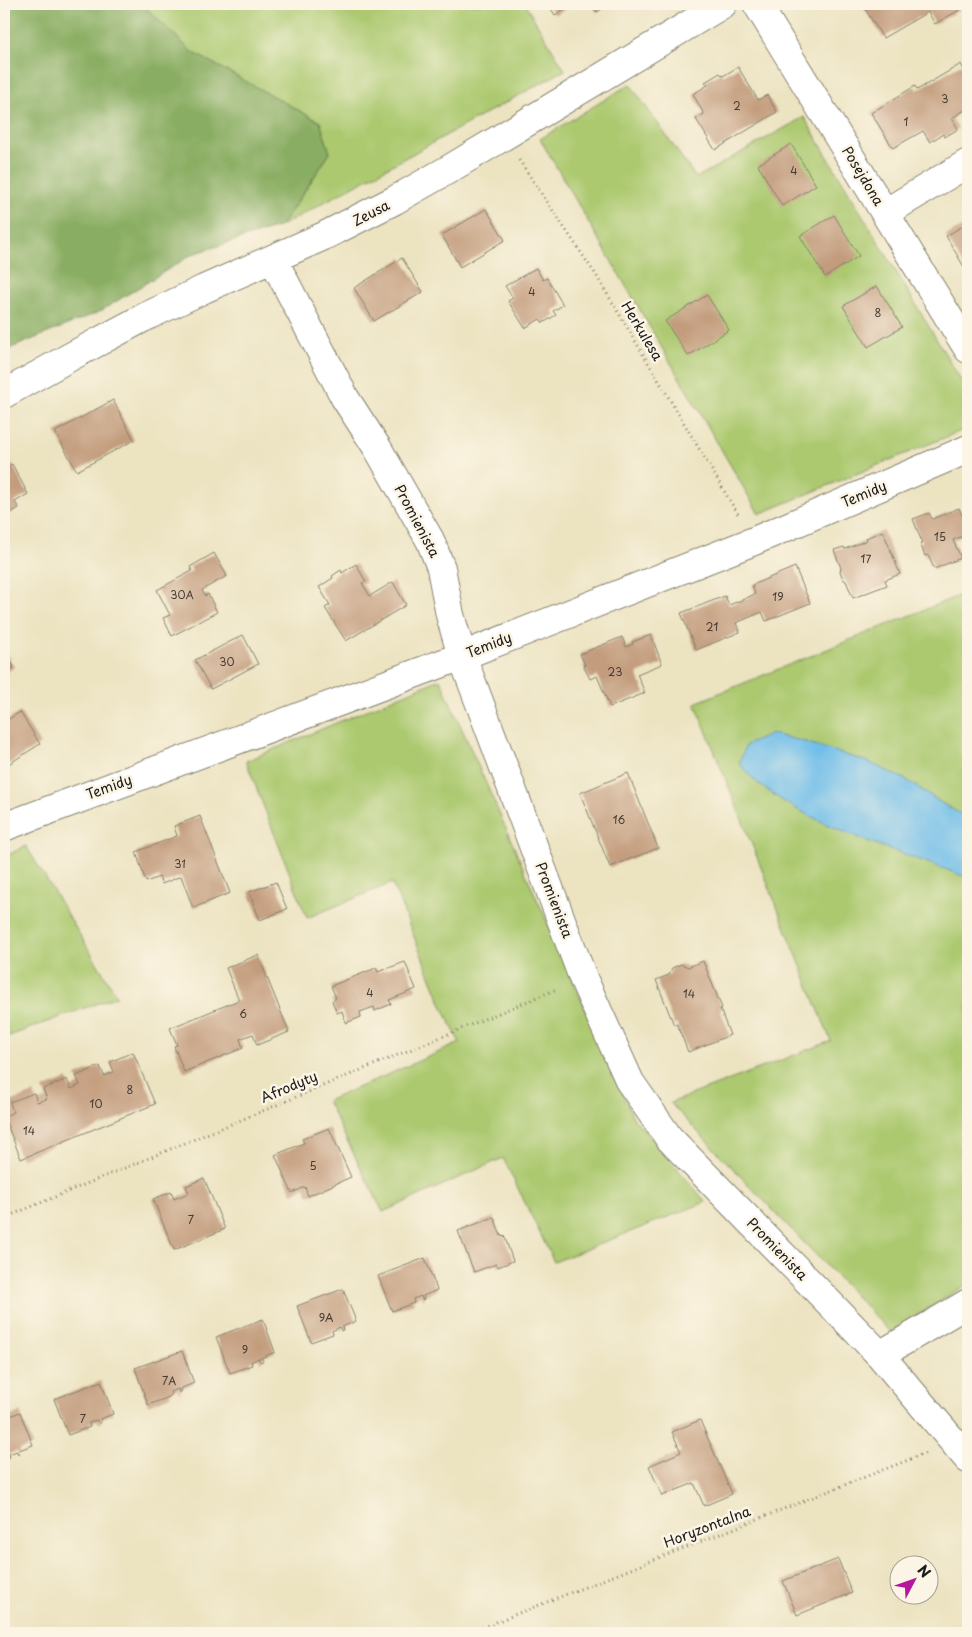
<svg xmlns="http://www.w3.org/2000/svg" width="972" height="1637" viewBox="0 0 972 1637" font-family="'Playpen Sans',sans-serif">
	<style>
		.green { fill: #acc970; stroke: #647246 }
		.forest { fill: #89ad62; stroke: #52643f }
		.water { fill: #6fbee9; stroke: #466d82 }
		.building { fill: #c39c7d }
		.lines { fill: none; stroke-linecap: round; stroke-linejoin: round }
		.minor-casing { stroke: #84806e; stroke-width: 30 }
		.path { stroke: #84806e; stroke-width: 3; stroke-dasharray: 1 4; stroke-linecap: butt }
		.minor { stroke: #fff; stroke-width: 28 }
		.labels { text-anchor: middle; stroke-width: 5; stroke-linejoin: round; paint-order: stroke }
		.number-label { font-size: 11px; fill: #463c34 }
		.street-label { font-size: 14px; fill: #1c1c1c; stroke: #fcf5e5 }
	</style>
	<rect width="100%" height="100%" fill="#fcf5e5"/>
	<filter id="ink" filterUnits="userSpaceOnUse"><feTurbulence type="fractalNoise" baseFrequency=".02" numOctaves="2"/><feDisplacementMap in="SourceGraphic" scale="10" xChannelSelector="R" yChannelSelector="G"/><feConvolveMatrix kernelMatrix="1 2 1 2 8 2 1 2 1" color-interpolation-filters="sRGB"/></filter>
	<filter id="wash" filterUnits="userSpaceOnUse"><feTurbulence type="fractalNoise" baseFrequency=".0096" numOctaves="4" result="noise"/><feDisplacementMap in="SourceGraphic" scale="20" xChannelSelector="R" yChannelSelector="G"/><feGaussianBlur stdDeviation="1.12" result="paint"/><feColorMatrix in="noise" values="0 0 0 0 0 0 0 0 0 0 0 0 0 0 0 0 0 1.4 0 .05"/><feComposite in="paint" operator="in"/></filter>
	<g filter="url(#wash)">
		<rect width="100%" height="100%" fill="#ece3c1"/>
		<!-- green -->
		<path class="green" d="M142,4H525L565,70L281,226L330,153L320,122L192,52Z
			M630,84L696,178L804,117L968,392V428L759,514L540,139Z
			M968,592V1284L890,1332L670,1103L831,1041L695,703Z
			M440,679L633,1117L706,1202L554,1262L503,1158L383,1212L327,1101L460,1043L444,1010L392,883L307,918L246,761Z
			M26,846L117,996L4,1038V857Z"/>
		<!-- forest -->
		<path class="forest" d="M4,4H142L192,52L320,122L330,153L281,226L193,254L99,312L4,351Z"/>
		<!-- water -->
		<path class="water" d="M772,734L802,741L868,762L907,780L943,804L968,818V878C898,850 820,831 760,785C752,779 745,770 739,763L746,745Z"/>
		<g id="blocks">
			<!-- building -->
			<path class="building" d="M548,4H567L569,6L555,15Z
				M591,4H610L597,12Z
				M862,4H968V5L935,24L928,12L883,38Z
				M961,64L968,78V108L952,118L958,129L945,137L943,134L930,142L923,131L893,148L871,113L915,86L917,90Z
				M738,67L758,100L767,95L777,112L715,150L696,119L704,114L693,94L708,85L705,82L720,73L723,76Z
				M791,144L816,185L782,206L758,165Z
				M486,209L505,240L460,267L442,235Z
				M834,215L859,256L825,277L800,236Z
				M968,223V271L967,272L946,236Z
				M402,258L423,292L374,321L354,288Z
				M536,268L543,280L547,278L563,305L553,311L556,315L543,323L540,319L525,328L508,301L513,298L505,286Z
				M877,286L902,327L868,347L843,306Z
				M707,295L729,330L688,356L665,321Z
				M113,400L134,440L77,471L55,432Z
				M12,464L28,494L15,502L19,508L4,517V469Z
				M959,508L968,529V534L953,540L961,558L934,569L928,555L925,556L920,543L922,542L913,519L929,513L932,519Z
				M883,531L900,574L885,580L887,585L853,598L846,581L843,579L840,571L841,568L834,550L844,547L845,549L867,540L866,538Z
				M214,553L227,576L202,590L205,596L208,594L217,612L172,636L163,618L170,615L157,590L192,571L190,567Z
				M356,564L366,582L362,583L370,596L393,582L406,605L346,641L325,608L330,605L319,587L333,578L332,576L341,570L342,573Z
				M795,567L810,603L766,621L762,612L736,623L740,632L696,650L681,613L725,596L729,605L742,600L755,594L752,585Z
				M243,635L258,664L211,689L195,660Z
				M651,635L662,664L637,674L645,693L610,707L597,676L590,679L583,665H585L580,654L622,637L626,647L633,644L632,642Z
				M4,650L14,667L4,674Z
				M20,712L40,744L4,767V722Z
				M628,773L658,848L610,867L580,793Z
				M200,816L230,893L193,908L181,876L162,884L159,877L146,882L136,852L177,836L174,826Z
				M276,882L287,909L260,920L249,892Z
				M258,955L289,1032L257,1045L253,1034L240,1039L243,1048L184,1072L174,1046L177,1045L170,1028L239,1000L226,968Z
				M703,961L722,1008L720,1009L730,1035L688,1052L677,1024L674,1025L656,980L669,975L672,968L681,964L688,967Z
				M405,962L416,989L389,1000L391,1004L375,1011L374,1007L360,1012L361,1017L346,1023L342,1011L337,1013L332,1001L336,998L331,986L376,968L378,972Z
				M133,1052L155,1104L21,1159L4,1117L13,1112L10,1102L34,1093L37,1102L47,1099L43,1089L67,1079L71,1089L80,1085L76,1076L100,1066L104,1076L114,1072L110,1062Z
				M329,1128L351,1177L308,1196L305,1187L292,1193L275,1155L304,1143L302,1139Z
				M204,1178L225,1229L174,1250L153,1199L171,1192L174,1199L189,1193L186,1186Z
				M494,1217L501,1236L504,1235L513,1261L498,1267L496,1264L474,1272L458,1231Z
				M425,1258L437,1290L423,1296L424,1299L422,1300L421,1296L413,1299L414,1303L392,1311L378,1276Z
				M343,1289L356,1321L342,1327L343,1330L341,1331L340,1327L332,1331L333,1334L311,1342L297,1306Z
				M263,1319L275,1352L261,1358L263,1361L260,1362L259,1358L251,1362L252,1365L230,1373L216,1337Z
				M182,1351L194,1383L180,1389L181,1392L179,1393L178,1389L170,1392L171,1395L169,1397L148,1405L135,1368Z
				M101,1381L113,1414L100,1419L101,1423H99L97,1420L89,1423L90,1427L68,1435L54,1399Z
				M20,1412L33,1445L19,1450L20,1453L18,1454L17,1451L9,1454L10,1457L4,1460V1419Z
				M700,1420L732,1494L704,1506L694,1483L662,1496L649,1466L681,1452L672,1432Z
				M838,1559L852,1593L797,1615L783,1581Z"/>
		</g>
	</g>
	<g filter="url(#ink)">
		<use href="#blocks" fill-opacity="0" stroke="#84806e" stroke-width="1"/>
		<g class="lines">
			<defs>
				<path id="minor" d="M757,4L968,349
					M885,213L968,163
					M273,259L345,398L378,449L430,540L441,568L450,615L462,656L583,978L630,1082L669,1138L880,1355L968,1459
					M4,394L70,357L143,318L204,289L324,236L395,200L451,168L723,4
					M4,827L462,656L754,541L968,449
					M880,1355L968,1303"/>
			</defs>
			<!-- minor casing -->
			<use href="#minor" class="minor-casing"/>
			<!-- path -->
			<path class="path" d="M519,160L596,275L739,516
				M4,1218L557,989
				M468,1633L926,1453"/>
			<!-- minor -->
			<use href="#minor" class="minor"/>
		</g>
	</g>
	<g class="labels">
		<!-- number labels -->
		<g class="number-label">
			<text x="945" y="103">3</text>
			<text x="737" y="110">2</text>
			<text x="906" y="126">1</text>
			<text x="794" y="175">4</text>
			<text x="532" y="296">4</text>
			<text x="878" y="317">8</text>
			<text x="940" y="541">15</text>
			<text x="866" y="563">17</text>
			<text x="182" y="599">30A</text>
			<text x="778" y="601">19</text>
			<text x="712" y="631">21</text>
			<text x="227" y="666">30</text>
			<text x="615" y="676">23</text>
			<text x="619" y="824">16</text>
			<text x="180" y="868">31</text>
			<text x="370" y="997">4</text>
			<text x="689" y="998">14</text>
			<text x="243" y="1018">6</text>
			<text x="130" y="1094">8</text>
			<text x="96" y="1108">10</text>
			<text x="29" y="1135">14</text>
			<text x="313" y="1170">5</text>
			<text x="191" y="1224">7</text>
			<text x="326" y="1322">9A</text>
			<text x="245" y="1354">9</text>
			<text x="169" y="1385">7A</text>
			<text x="83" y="1423">7</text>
		</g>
		<!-- street labels -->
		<g class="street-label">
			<text transform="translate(863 176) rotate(59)" y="5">Posejdona</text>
			<text transform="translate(371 213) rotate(-27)" y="5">Zeusa</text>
			<text transform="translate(642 331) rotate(59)" y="5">Herkulesa</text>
			<text transform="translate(864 494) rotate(-23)" y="5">Temidy</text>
			<text transform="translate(417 521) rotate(62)" y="5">Promienista</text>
			<text transform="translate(489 645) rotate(-21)" y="5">Temidy</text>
			<text transform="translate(109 787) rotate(-20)" y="5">Temidy</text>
			<text transform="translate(554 900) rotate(69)" y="5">Promienista</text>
			<text transform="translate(289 1087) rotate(-23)" y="5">Afrodyty</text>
			<text transform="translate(777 1249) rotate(46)" y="5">Promienista</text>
			<text transform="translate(707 1527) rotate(-21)" y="5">Horyzontalna</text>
		</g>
	</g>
	<!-- margin -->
	<rect width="972" height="1637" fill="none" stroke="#fcf5e5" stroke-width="20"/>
	<!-- north arrow -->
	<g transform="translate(914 1580) rotate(49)"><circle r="24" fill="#fcf5e5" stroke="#a29e95"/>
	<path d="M0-4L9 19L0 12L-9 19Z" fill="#b5179e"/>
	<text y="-8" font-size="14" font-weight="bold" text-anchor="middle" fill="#1c1c1c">N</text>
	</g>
</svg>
